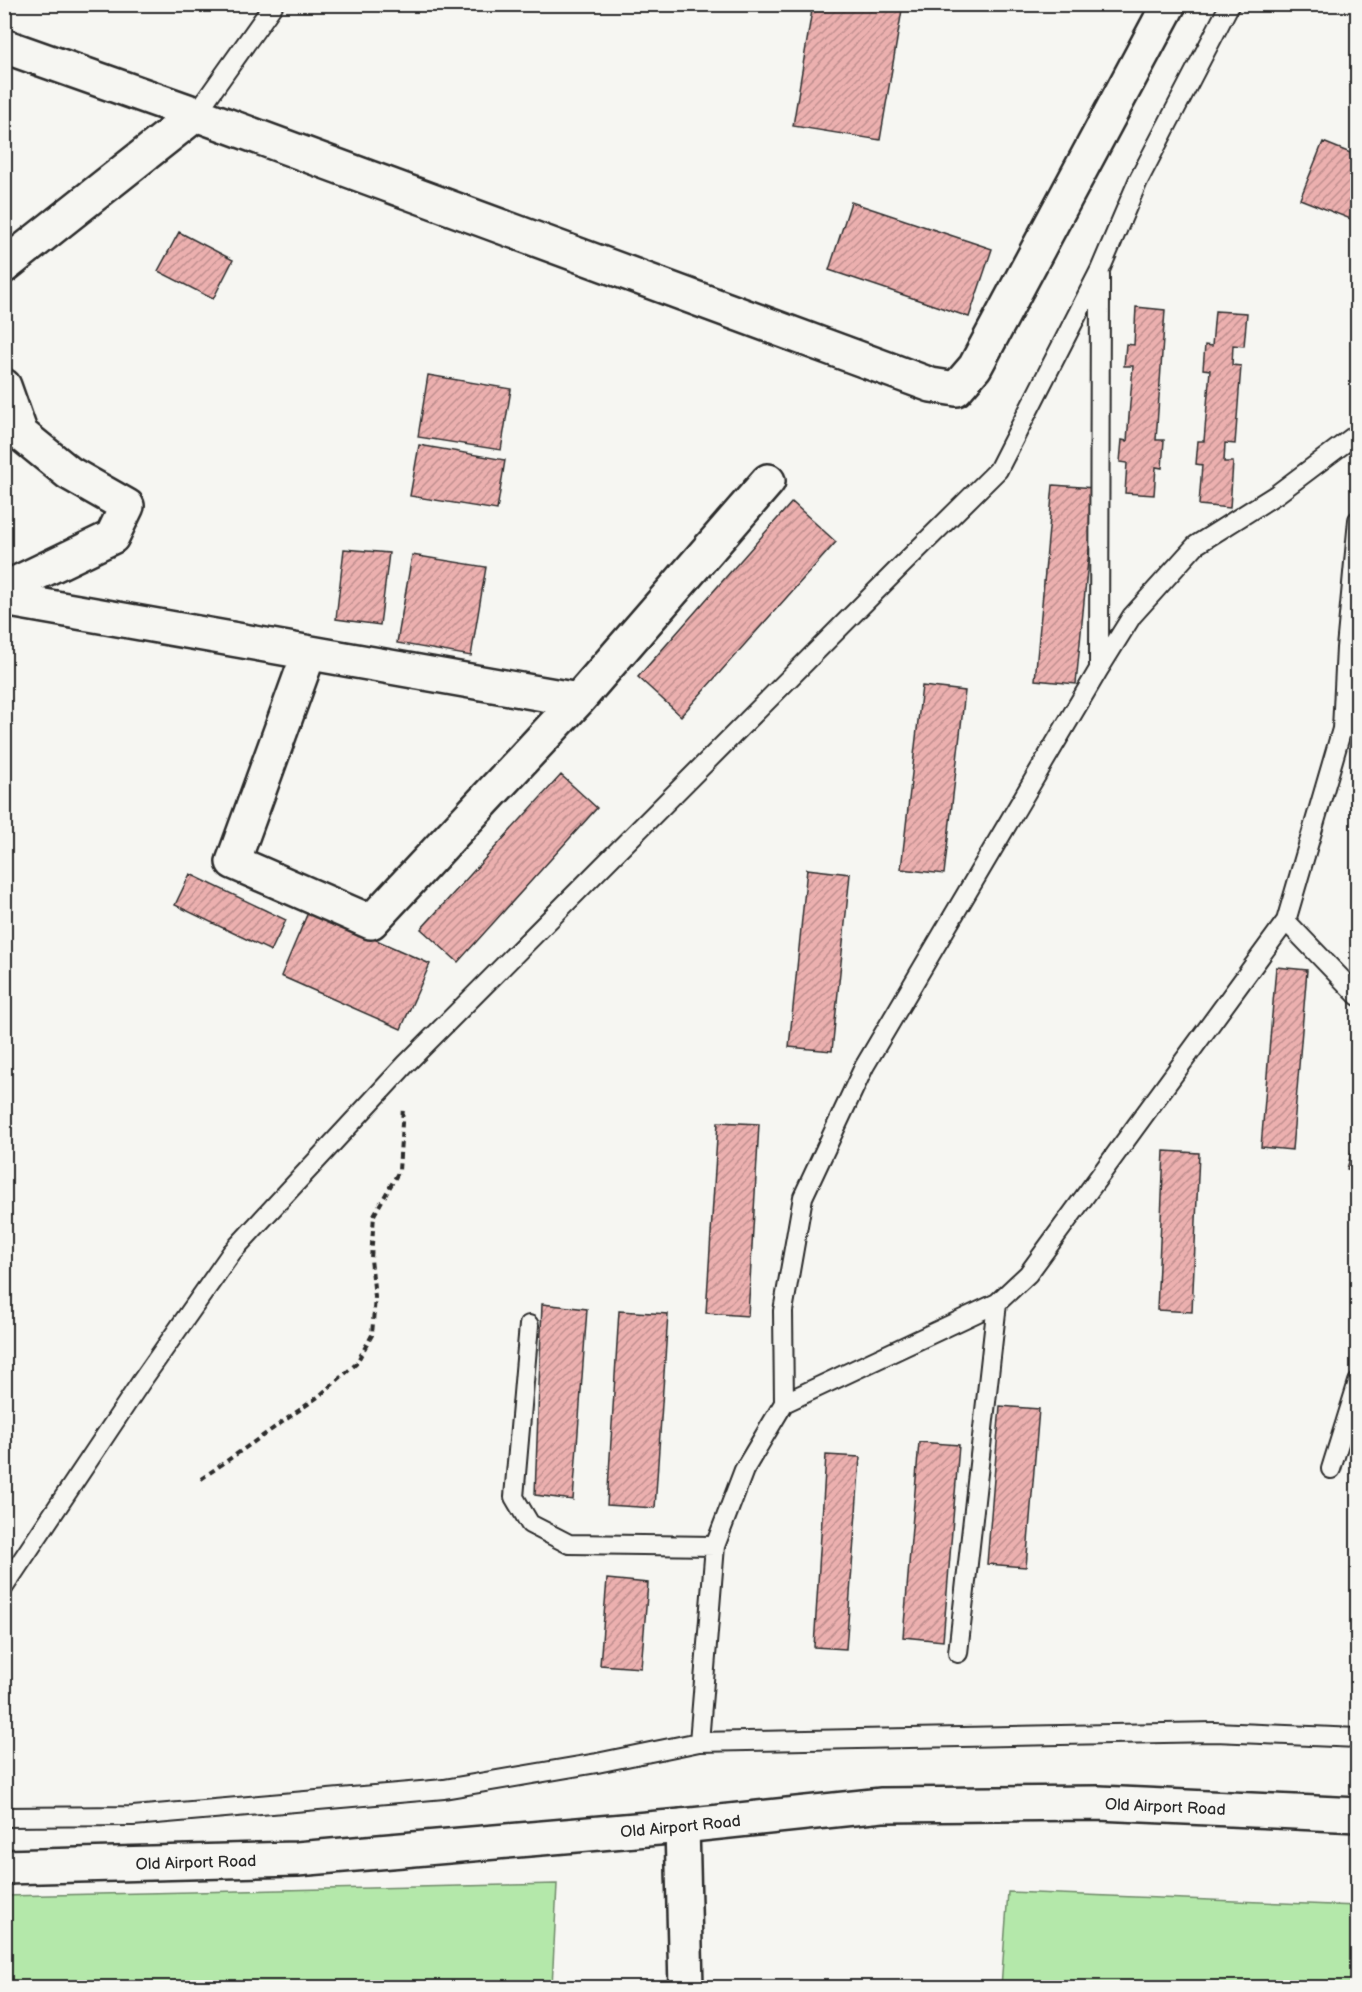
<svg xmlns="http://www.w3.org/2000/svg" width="1362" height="1992" viewBox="0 0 1362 1992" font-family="'Balsamiq Sans',sans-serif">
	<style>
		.green { fill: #b4e8aa; stroke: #708a6a; stroke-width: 1.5 }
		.building { fill: url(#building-hatch); stroke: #2b2b2b; stroke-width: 1.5 }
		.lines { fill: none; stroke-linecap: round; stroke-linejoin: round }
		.lane-casing { stroke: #2b2b2b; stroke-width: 22 }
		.street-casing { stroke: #2b2b2b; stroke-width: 38 }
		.secondary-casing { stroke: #2b2b2b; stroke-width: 38 }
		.path { stroke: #2b2b2b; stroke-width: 4; stroke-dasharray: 6 4.5; stroke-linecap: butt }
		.lane { stroke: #f6f6f2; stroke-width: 18 }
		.street { stroke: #f6f6f2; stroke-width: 33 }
		.secondary { stroke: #f6f6f2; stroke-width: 33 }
		.labels { text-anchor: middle; stroke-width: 4.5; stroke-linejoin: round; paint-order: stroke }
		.street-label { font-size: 16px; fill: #2b2b2b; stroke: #f6f6f2 }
	</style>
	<defs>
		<pattern id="building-hatch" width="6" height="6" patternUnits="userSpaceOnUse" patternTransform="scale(1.5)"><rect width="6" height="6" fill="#ecb0af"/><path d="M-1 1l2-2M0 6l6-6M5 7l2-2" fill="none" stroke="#bf8f8f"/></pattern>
	</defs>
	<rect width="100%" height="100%" fill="#f6f6f2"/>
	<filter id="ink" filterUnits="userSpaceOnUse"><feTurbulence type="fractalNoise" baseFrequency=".0167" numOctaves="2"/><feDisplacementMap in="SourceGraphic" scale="12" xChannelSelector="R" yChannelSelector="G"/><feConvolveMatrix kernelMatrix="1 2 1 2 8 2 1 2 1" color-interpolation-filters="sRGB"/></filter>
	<g filter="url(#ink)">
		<!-- green -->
		<path class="green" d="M557,1884L552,1987H5V1896Z
			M1008,1892L1357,1906V1987H1001Z"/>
		<!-- building -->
		<path class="building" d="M813,4H903L880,140L793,126Z
			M1323,142L1358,156V222L1300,199Z
			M851,202L992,249L969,317L829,270Z
			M179,232L233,260L213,299L158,271Z
			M1136,307L1165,310L1156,440H1164L1162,468L1156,467L1154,495L1125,493L1127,463L1120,462L1122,440L1127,441L1133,366H1124L1126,344L1134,345Z
			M1215,311L1247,313L1244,346L1233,345L1232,365L1241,366L1235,444L1225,443L1224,462H1233L1230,508L1199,505L1202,465L1196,464L1198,441H1204L1210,370L1203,369L1205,345L1212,346Z
			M428,375L511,389L501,450L418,437Z
			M419,445L505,460L497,510L410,496Z
			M1053,485L1095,488L1076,684L1035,680Z
			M792,502L836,542L681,716L638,677Z
			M344,549L389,553L380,625L336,619Z
			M412,555L486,567L471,656L397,643Z
			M922,686L965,691L944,874L901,869Z
			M561,775L597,808L458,962L421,929Z
			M807,869L850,874L832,1051L789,1047Z
			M190,874L286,920L271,951L175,905Z
			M309,910L430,964L401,1029L281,976Z
			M1276,967L1307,970L1292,1150L1261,1147Z
			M718,1122L759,1124L748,1316L706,1313Z
			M1358,1128V1172L1347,1169Z
			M1164,1151L1199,1153L1192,1312L1157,1310Z
			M542,1304L587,1309L573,1500L535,1495Z
			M619,1311L668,1314L655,1508L607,1505Z
			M1000,1406L1039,1409L1026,1567L987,1564Z
			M919,1442L959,1445L943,1641L903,1637Z
			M826,1455L860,1457L846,1649L814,1647Z
			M607,1579L648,1583L641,1668L600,1665Z"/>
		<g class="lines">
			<defs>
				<path id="lane" d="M196,114L274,4
					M1099,668L1100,275
					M1286,921L1358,996
					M529,1325L514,1497L530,1524L569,1544L715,1546
					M784,1403L783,1311L803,1197L864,1067L1099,669L1132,616L1196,545L1277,494L1358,433
					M1331,1469L1358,1382
					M4,1587L141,1382L232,1252L406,1064L899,568L998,470L1100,270L1138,181L1230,4
					M958,1653L997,1303L1028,1274L1286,921L1342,729L1346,648L1358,520
					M699,1742L715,1546L744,1470L784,1403L997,1303
					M4,1817L133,1816L444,1789L597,1763L699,1742L1215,1732L1358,1738"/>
				<path id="street" d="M4,46L196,114L931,385L956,389L975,367L1169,4
					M4,266L196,114
					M4,386L21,434L69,473L127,506L112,537L4,589
					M4,599L578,700L768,481
					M309,653L233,862L371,922L578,700
					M682,1826L686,1988"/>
				<g id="secondary">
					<path id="s1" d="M4,1867L297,1859L682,1826L882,1805L1099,1803L1358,1815"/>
				</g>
			</defs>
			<!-- lane casing -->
			<use href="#lane" class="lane-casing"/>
			<!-- street casing -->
			<use href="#street" class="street-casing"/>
			<!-- secondary casing -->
			<use href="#secondary" class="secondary-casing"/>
			<!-- path -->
			<path class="path" d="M201,1479L318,1397L356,1364L372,1335L375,1297L371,1259L374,1215L399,1171L403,1107"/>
			<!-- lane -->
			<use href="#lane" class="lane"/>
			<!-- street -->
			<use href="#street" class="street"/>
			<!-- secondary -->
			<use href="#secondary" class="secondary"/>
		</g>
	</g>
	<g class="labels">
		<!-- street labels -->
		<g class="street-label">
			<text dy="6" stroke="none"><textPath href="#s1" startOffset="1164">Old Airport Road</textPath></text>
			<text dy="6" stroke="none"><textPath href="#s1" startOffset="678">Old Airport Road</textPath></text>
			<text dy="6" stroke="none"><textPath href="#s1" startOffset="192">Old Airport Road</textPath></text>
		</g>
	</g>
	<!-- margin -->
	<rect width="1362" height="1992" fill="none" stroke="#f6f6f2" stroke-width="24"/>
	<rect x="12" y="12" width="1338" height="1968" fill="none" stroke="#2b2b2b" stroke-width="2" filter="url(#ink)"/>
</svg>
